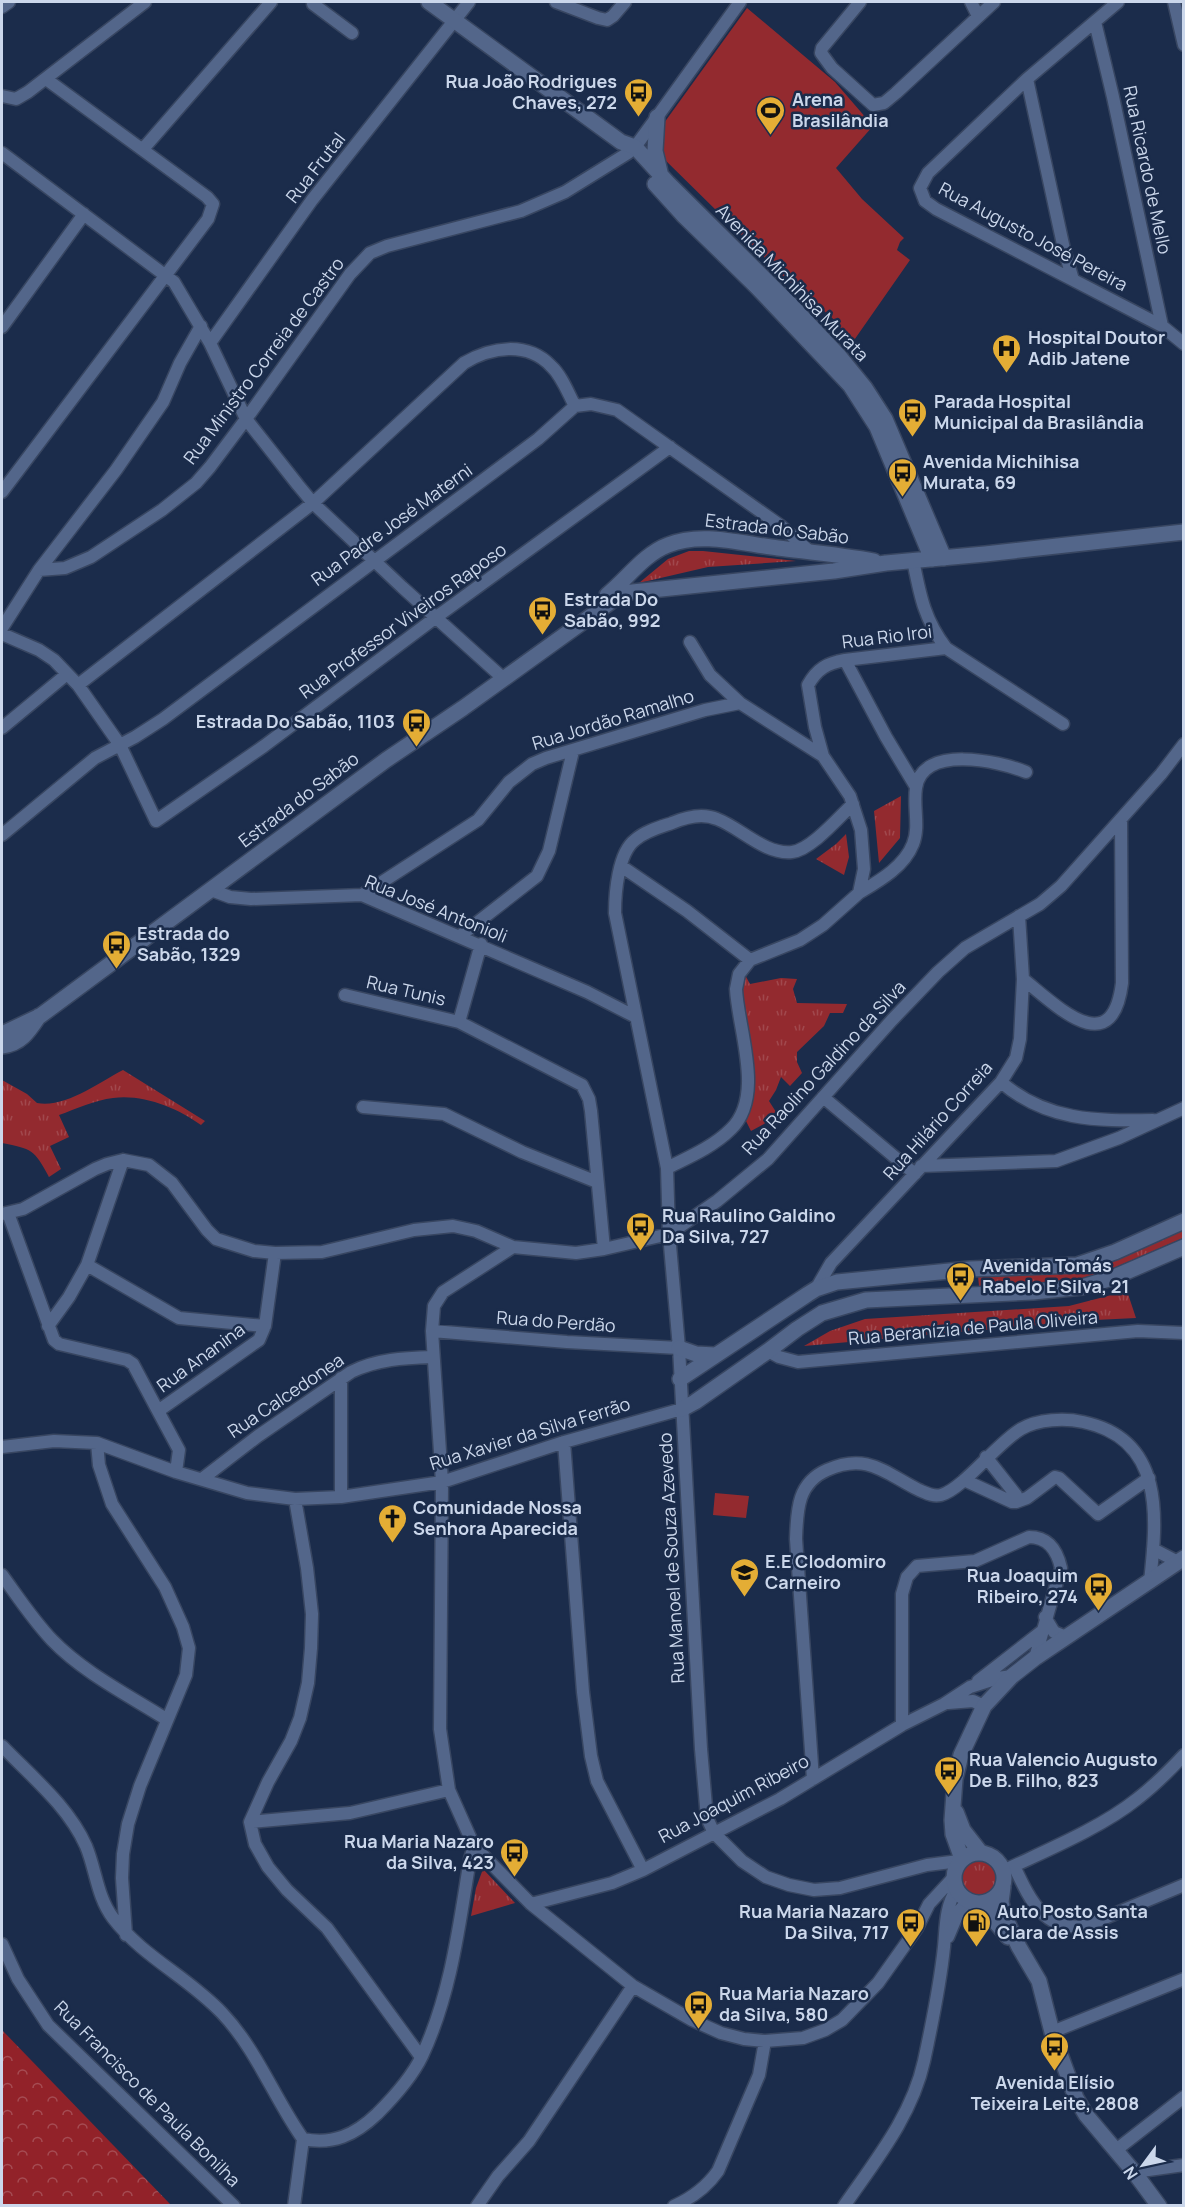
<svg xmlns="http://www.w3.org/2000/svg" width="1185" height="2207" viewBox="0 0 1185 2207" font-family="Manrope,sans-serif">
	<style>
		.grass { fill: #932a2f }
		.forest { fill: url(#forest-crowns) }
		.park { fill: url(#park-tufts) }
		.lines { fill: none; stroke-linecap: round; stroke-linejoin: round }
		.minor-casing { stroke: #384661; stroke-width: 15 }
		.tertiary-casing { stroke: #384661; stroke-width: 18 }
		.secondary-casing { stroke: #384661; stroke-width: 18 }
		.minor { stroke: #53668a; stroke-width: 12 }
		.tertiary { stroke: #53668a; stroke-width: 15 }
		.secondary { stroke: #53668a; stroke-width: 15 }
		.labels { text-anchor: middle; stroke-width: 5; stroke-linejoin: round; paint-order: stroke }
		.poi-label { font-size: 18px; font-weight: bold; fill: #cbd7eb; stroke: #1b2c4b; text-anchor: start }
		.street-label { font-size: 18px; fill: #cbd7eb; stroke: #1b2c4b }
	</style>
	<defs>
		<pattern id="forest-crowns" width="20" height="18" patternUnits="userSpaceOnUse" patternTransform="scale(1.5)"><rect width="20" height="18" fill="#922229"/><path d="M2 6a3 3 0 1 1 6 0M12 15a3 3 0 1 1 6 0" fill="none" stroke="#a54c53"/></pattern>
		<pattern id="park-tufts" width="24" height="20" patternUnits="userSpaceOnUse" patternTransform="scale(1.5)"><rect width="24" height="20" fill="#932a2f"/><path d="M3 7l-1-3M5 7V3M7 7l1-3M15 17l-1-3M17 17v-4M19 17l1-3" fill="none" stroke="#a1484d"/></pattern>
	</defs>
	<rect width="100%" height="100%" fill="#1b2c4b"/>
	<!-- grass -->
	<path class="grass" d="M747,8L835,82L873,126L836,168L862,199L904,238L900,242L897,250L910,260L850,346L838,323L782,275L661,156L664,123Z
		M715,1493L749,1496L746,1518L713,1515Z"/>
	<!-- forest -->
	<path class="forest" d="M2,2030L171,2205H2Z"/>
	<!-- park -->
	<path class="park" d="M689,551H703L796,561L708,567L639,583L668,559Z
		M901,796L900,838L879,863L874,811Z
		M846,834L849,857L844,875L816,859L836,844Z
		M744,973L750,984L781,978L797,979L793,989L797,1003L847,1004L843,1013H830L824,1026L797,1052V1062L802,1073L790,1086L781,1077L776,1090L769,1101L776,1112L764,1124L751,1131L746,1121L750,1106V1049L745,1008L741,996Z
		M123,1070L205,1121L201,1125C177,1108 144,1094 113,1098C95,1100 76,1109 59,1115L69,1137L50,1146L61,1169L49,1177C34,1149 32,1149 2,1143V1080L27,1094L37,1103C66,1108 98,1083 123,1070Z
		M1183,1228V1238L1102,1273L1070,1281L1002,1287L979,1286L978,1276L1063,1272Z
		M1127,1291L1136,1318L1095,1320L804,1346L830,1331L865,1319L1069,1306Z
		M957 1879a21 21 0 1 1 42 0a21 21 0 1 1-42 0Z
		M483,1869L515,1903L471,1916L476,1888Z"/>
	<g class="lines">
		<defs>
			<path id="minor" d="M556,2L598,18L607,20L613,16L625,2
				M860,2L822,48L821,53L832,68L873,105L884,103L896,93L994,2
				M971,2L978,16
				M1118,2L1027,79L928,173L920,188L925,201L936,209L1162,326L1184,344
				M1174,2L1184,45
				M313,4L352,33
				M2,7L9,2
				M1095,22L1113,97L1162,326
				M1027,79L1064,249L1073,280
				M2,96L16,99L28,92L145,2
				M143,149L271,2
				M2,153L174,282L210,343L246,419L298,485L313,503L402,587L504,679
				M2,327L84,214
				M210,343L312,200L469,2
				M2,492L208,219L213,204L207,197L46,79
				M913,560C920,595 924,619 946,648L1063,724
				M39,570L65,568L91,557L162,510L196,483L210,467L246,419L350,274L370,253L387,246L521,211L565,192L628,153L635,147L657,117L740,2
				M2,628L39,570L116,470L163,402L180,363L201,326
				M2,634L39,650L54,660L78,685L120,745L156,821L264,746L435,618L670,447
				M845,660L886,737L916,787
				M78,685L313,503L464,363C491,347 527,341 551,366C562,376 568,393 575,406
				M2,728L67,674
				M823,756L815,727L808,685C817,669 827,663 845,660L946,648
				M853,804C839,817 811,850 792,852C765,855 741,828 717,819C703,813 686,817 672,823C660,827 645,831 635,840C618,853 615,893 615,913L667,1168L669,1234L679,1348L701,1749L707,1818L714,1833L742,1861L766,1877L789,1885L814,1890L840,1888L927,1865L959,1861
				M2,835L95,758L135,737L163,719L538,439L575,406L591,404L617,410L781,526L808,550
				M621,866L687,911L750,960
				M211,890L230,897L251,899L362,895L587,992L636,1017
				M859,893C879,881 904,867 913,844C920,827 913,806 916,788C922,744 999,761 1026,772
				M362,895L478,820L509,782L532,764L546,758L705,710L740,703
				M460,936L537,876L549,851L573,751
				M1023,979C1056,1005 1112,1063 1122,983L1121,820
				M345,995L459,1022L582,1085L589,1099L591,1111L604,1249
				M459,1022L481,944
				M1001,1082C1046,1121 1096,1121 1153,1120
				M823,1097L915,1174
				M363,1107L444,1114L522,1152L597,1182
				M921,1166L1056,1161L1119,1138L1184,1108
				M667,1168C689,1157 713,1147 731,1129C765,1096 738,1030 736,989L739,974L750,960L800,940L823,925L859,893L864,869L861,830L850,796L823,756L740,703L710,675L690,642
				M8,1213L54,1340L59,1344L127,1360L133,1364L158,1411L259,1340L265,1326L275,1253
				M2,1214L23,1209L95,1169L107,1164L123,1160L149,1165L172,1183L207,1230L216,1239L254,1251L275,1253L322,1252L414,1230L453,1226L476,1231L513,1247L576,1253L604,1249L669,1234L717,1201L768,1159L892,1020L938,972L965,948L1040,904L1061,886L1161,774L1184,744
				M513,1247L443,1292L434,1306L432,1331L442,1482L440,1729L449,1790L474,1846L531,1904L633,1986L692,2020L721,2033L744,2039L765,2041L803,2038L825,2030L842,2020L878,1983L917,1928L929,1904L953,1878
				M87,1265L179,1318L265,1326
				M816,1289L831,1263L1001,1082L1016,1058L1020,1039L1023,979L1019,916
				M48,1326L69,1297L87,1265L123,1160
				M432,1331L567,1342L679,1348
				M768,1351L779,1357L798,1362L1138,1331L1184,1333
				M158,1411L179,1450L176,1472
				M564,1442L583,1692L591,1756L597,1781L643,1870
				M97,1443L99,1465L112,1504L165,1587L183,1627L189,1648L186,1675L140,1786L128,1824L123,1854L122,1878L126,1935
				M2,1447L54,1441L97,1443L176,1472L247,1493L295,1499L341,1497L442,1482L564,1442L682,1409
				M202,1479L258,1436L351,1372C377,1359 404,1358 433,1357
				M964,1480L1012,1502H1016V1495L986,1457
				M341,1497V1378
				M295,1499L307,1568L312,1614L311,1648L308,1683L300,1718L291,1741L268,1782L250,1822L255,1844L268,1867L287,1890L327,1928L421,2057
				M1016,1502L1027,1498L1055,1477L1059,1478L1098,1514L1149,1478
				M1153,1549L1178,1562
				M2,1575C18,1597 33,1620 52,1640C84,1673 128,1695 166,1719
				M1045,1617L1054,1632L1066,1637
				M978,1681L1041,1632
				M948,1703L973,1701L984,1706
				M902,1725V1594L907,1577L917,1566L975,1561L1029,1537C1048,1537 1057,1550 1061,1568L1035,1658
				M2,1746C32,1777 68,1806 86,1846C96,1870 97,1897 113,1918C143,1957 188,1977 222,2013C257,2050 274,2098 303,2139
				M813,1779L796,1539C797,1511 797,1483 827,1470C867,1452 885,1473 919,1490C926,1493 933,1497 941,1495C963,1489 997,1443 1021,1429C1038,1419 1065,1418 1083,1422C1165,1439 1157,1517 1150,1582
				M250,1822L350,1813L449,1790
				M1014,1866C1030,1900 1045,1934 1088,1925L1184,1885
				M1003,1871C1045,1851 1101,1828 1137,1799C1154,1786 1169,1771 1184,1755
				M531,1904L612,1883L643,1870L780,1799L902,1725L944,1704L970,1687L998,1678L1012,1676
				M948,1937L959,1911L968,1901
				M2,1944L18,1979L48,2025L234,2206
				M1052,2032L1184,1979
				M1116,2150L1184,2097
				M1134,2172L1184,2165
				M294,2206L303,2139C333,2145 355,2135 377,2114C393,2098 412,2077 422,2056C451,1994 459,1926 470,1859L474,1846
				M477,2206L498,2176L529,2141L633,1986
				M674,2206C692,2198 706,2188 718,2171L759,2075L765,2041
				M844,2206C875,2161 912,2116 924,2061C932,2024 940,1985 944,1947C946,1926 945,1908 956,1890"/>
			<path id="tertiary" d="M429,2L621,142L635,147L668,183L789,303L839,356L865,388L885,419L944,558
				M657,117L655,151L660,172
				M655,184L683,215L756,286L850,385L877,427L932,559
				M607,595C627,579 644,554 668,545C702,531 743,544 778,548C810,552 842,555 874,561
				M2,1034L40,1016L386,760L463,708L623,593L834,571L886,563L985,554L1184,532
				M2,1046C21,1044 29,1031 39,1016
				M679,1348L696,1354L715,1355
				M680,1379L808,1294L816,1289L837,1282L970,1269L1077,1265L1115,1252L1184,1221
				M682,1409L695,1402L768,1351L797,1329L822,1313L866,1300L1033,1292L1082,1287L1112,1278L1184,1247"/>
			<path id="secondary" d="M956,1812L963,1830L981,1853
				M954 1878a25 25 0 1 1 50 0a25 25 0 1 1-50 0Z
				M962,1859L953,1834L952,1820L955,1779L961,1755L984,1706L1012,1676L1035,1658L1184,1558
				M1003,1887L1001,1902L1004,1915L1019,1947L1039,1981L1052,2032L1076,2098L1086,2115L1134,2172L1159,2206
				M984,1903L997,1924L1008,1937"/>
		</defs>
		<!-- minor casing -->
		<use href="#minor" class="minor-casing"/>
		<!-- tertiary casing -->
		<use href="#tertiary" class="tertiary-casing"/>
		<!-- secondary casing -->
		<use href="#secondary" class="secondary-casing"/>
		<!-- minor -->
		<use href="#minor" class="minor"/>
		<!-- tertiary -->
		<use href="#tertiary" class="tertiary"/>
		<!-- secondary -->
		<use href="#secondary" class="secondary"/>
	</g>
	<!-- icons -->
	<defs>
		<symbol id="bus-pin" viewBox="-11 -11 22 30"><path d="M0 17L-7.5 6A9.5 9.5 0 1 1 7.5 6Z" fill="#e4ad35" stroke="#1b2c4b"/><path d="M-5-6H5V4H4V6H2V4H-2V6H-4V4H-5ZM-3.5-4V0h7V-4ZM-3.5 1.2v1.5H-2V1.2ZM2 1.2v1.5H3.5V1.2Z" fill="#111"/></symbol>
		<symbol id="stadium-pin" viewBox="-11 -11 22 30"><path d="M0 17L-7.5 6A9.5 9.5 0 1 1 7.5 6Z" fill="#e4ad35" stroke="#1b2c4b"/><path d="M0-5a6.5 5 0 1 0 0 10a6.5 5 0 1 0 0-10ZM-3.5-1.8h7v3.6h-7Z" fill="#111"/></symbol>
		<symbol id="hospital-pin" viewBox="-11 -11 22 30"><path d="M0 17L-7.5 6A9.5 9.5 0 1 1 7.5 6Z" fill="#e4ad35" stroke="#1b2c4b"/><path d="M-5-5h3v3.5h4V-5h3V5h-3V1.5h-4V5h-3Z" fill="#111"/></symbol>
		<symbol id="church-pin" viewBox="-11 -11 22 30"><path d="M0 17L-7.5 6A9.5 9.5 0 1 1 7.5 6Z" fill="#e4ad35" stroke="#1b2c4b"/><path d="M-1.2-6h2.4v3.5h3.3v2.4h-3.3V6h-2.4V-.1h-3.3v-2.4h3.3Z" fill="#111"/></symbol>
		<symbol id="school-pin" viewBox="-11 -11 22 30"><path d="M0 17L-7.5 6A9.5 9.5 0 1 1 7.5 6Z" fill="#e4ad35" stroke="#1b2c4b"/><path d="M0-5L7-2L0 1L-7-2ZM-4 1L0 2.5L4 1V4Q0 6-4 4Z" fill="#111"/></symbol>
		<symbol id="fuel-pin" viewBox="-11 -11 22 30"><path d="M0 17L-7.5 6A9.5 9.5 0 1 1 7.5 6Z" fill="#e4ad35" stroke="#1b2c4b"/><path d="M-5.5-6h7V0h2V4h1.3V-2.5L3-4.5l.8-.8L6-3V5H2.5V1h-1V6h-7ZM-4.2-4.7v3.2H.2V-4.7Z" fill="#111"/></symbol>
	</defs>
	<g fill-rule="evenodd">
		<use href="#bus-pin" x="622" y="76" width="33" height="45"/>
		<use href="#stadium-pin" x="754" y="94" width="33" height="45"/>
		<use href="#hospital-pin" x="990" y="332" width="33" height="45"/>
		<use href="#bus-pin" x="896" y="396" width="33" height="45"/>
		<use href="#bus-pin" x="886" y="456" width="33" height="45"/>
		<use href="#bus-pin" x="526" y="594" width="33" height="45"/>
		<use href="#bus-pin" x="400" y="706" width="33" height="45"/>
		<use href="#bus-pin" x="100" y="928" width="33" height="45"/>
		<use href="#bus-pin" x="624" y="1210" width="33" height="45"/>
		<use href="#bus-pin" x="944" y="1260" width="33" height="45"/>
		<use href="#church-pin" x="376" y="1502" width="33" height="45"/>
		<use href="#school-pin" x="728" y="1556" width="33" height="45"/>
		<use href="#bus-pin" x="1082" y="1570" width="33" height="45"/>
		<use href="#bus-pin" x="932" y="1754" width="33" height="45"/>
		<use href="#bus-pin" x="498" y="1836" width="33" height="45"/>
		<use href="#bus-pin" x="894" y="1906" width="33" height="45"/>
		<use href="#fuel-pin" x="960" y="1906" width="33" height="45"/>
		<use href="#bus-pin" x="682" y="1988" width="33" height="45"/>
		<use href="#bus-pin" x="1038" y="2030" width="33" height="45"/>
	</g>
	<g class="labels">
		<!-- poi labels -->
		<g class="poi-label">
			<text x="617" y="88" text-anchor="end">Rua João Rodrigues<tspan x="617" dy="21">Chaves, 272</tspan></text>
			<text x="792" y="106">Arena<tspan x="792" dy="21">Brasilândia</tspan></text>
			<text x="1028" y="344">Hospital Doutor<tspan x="1028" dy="21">Adib Jatene</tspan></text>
			<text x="934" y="408">Parada Hospital<tspan x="934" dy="21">Municipal da Brasilândia</tspan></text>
			<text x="923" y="468">Avenida Michihisa<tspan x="923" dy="21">Murata, 69</tspan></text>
			<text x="564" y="606">Estrada Do<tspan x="564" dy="21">Sabão, 992</tspan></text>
			<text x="395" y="728" text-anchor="end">Estrada Do Sabão, 1103</text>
			<text x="137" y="940">Estrada do<tspan x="137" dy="21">Sabão, 1329</tspan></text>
			<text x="662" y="1222">Rua Raulino Galdino<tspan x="662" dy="21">Da Silva, 727</tspan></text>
			<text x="982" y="1272">Avenida Tomás<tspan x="982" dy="21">Rabelo E Silva, 21</tspan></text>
			<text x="413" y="1514">Comunidade Nossa<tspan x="413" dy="21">Senhora Aparecida</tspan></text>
			<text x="765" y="1568">E.E Clodomiro<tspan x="765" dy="21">Carneiro</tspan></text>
			<text x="1078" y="1582" text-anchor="end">Rua Joaquim<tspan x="1078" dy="21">Ribeiro, 274</tspan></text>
			<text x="969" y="1766">Rua Valencio Augusto<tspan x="969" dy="21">De B. Filho, 823</tspan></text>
			<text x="494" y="1848" text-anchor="end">Rua Maria Nazaro<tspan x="494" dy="21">da Silva, 423</tspan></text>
			<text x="889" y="1918" text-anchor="end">Rua Maria Nazaro<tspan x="889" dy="21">Da Silva, 717</tspan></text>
			<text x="997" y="1918">Auto Posto Santa<tspan x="997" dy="21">Clara de Assis</tspan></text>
			<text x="719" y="2000">Rua Maria Nazaro<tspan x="719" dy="21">da Silva, 580</tspan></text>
			<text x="1055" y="2089" text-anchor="middle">Avenida Elísio<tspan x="1055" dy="21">Teixeira Leite, 2808</tspan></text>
		</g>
		<!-- street labels -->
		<g class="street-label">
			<text transform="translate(316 168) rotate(-52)" y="6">Rua Frutal</text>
			<text transform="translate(1147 170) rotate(78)" y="6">Rua Ricardo de Mello</text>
			<text transform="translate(1033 237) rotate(28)" y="6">Rua Augusto José Pereira</text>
			<text transform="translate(792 283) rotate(46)" y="6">Avenida Michihisa Murata</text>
			<text transform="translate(264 361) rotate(-53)" y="6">Rua Ministro Correia de Castro</text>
			<text transform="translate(392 525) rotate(-36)" y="6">Rua Padre José Materni</text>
			<text transform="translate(777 529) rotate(7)" y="6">Estrada do Sabão</text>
			<text transform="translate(403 621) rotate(-36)" y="6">Rua Professor Viveiros Raposo</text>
			<text transform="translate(887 637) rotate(-7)" y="6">Rua Rio Iroi</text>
			<text transform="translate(613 720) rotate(-17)" y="6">Rua Jordão Ramalho</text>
			<text transform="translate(299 800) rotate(-37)" y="6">Estrada do Sabão</text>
			<text transform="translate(436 909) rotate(22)" y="6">Rua José Antonioli</text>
			<text transform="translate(406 991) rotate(13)" y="6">Rua Tunis</text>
			<text transform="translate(824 1068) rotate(-47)" y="6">Rua Raolino Galdino da Silva</text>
			<text transform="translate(938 1121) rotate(-48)" y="6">Rua Hilário Correia</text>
			<text transform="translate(556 1322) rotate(4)" y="6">Rua do Perdão</text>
			<text transform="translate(973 1328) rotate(-5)" y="6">Rua Beranízia de Paula Oliveira</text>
			<text transform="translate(201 1358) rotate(-36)" y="6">Rua Ananina</text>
			<text transform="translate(286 1396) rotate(-34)" y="6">Rua Calcedonea</text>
			<text transform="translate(530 1434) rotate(-17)" y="6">Rua Xavier da Silva Ferrão</text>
			<text transform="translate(672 1558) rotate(-93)" y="6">Rua Manoel de Souza Azevedo</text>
			<text transform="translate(734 1799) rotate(-28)" y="6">Rua Joaquim Ribeiro</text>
			<text transform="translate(147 2094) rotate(45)" y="6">Rua Francisco de Paula Bonilha</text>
		</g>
	</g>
	<!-- border -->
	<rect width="1185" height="2207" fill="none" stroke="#cbd7eb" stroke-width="6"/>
	<!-- north arrow -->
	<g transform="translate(1143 2165) rotate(237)" stroke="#1b2c4b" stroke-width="4.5" paint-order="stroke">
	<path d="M0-4.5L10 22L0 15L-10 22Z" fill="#cbd7eb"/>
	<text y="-9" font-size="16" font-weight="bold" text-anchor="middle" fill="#cbd7eb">N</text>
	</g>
</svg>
